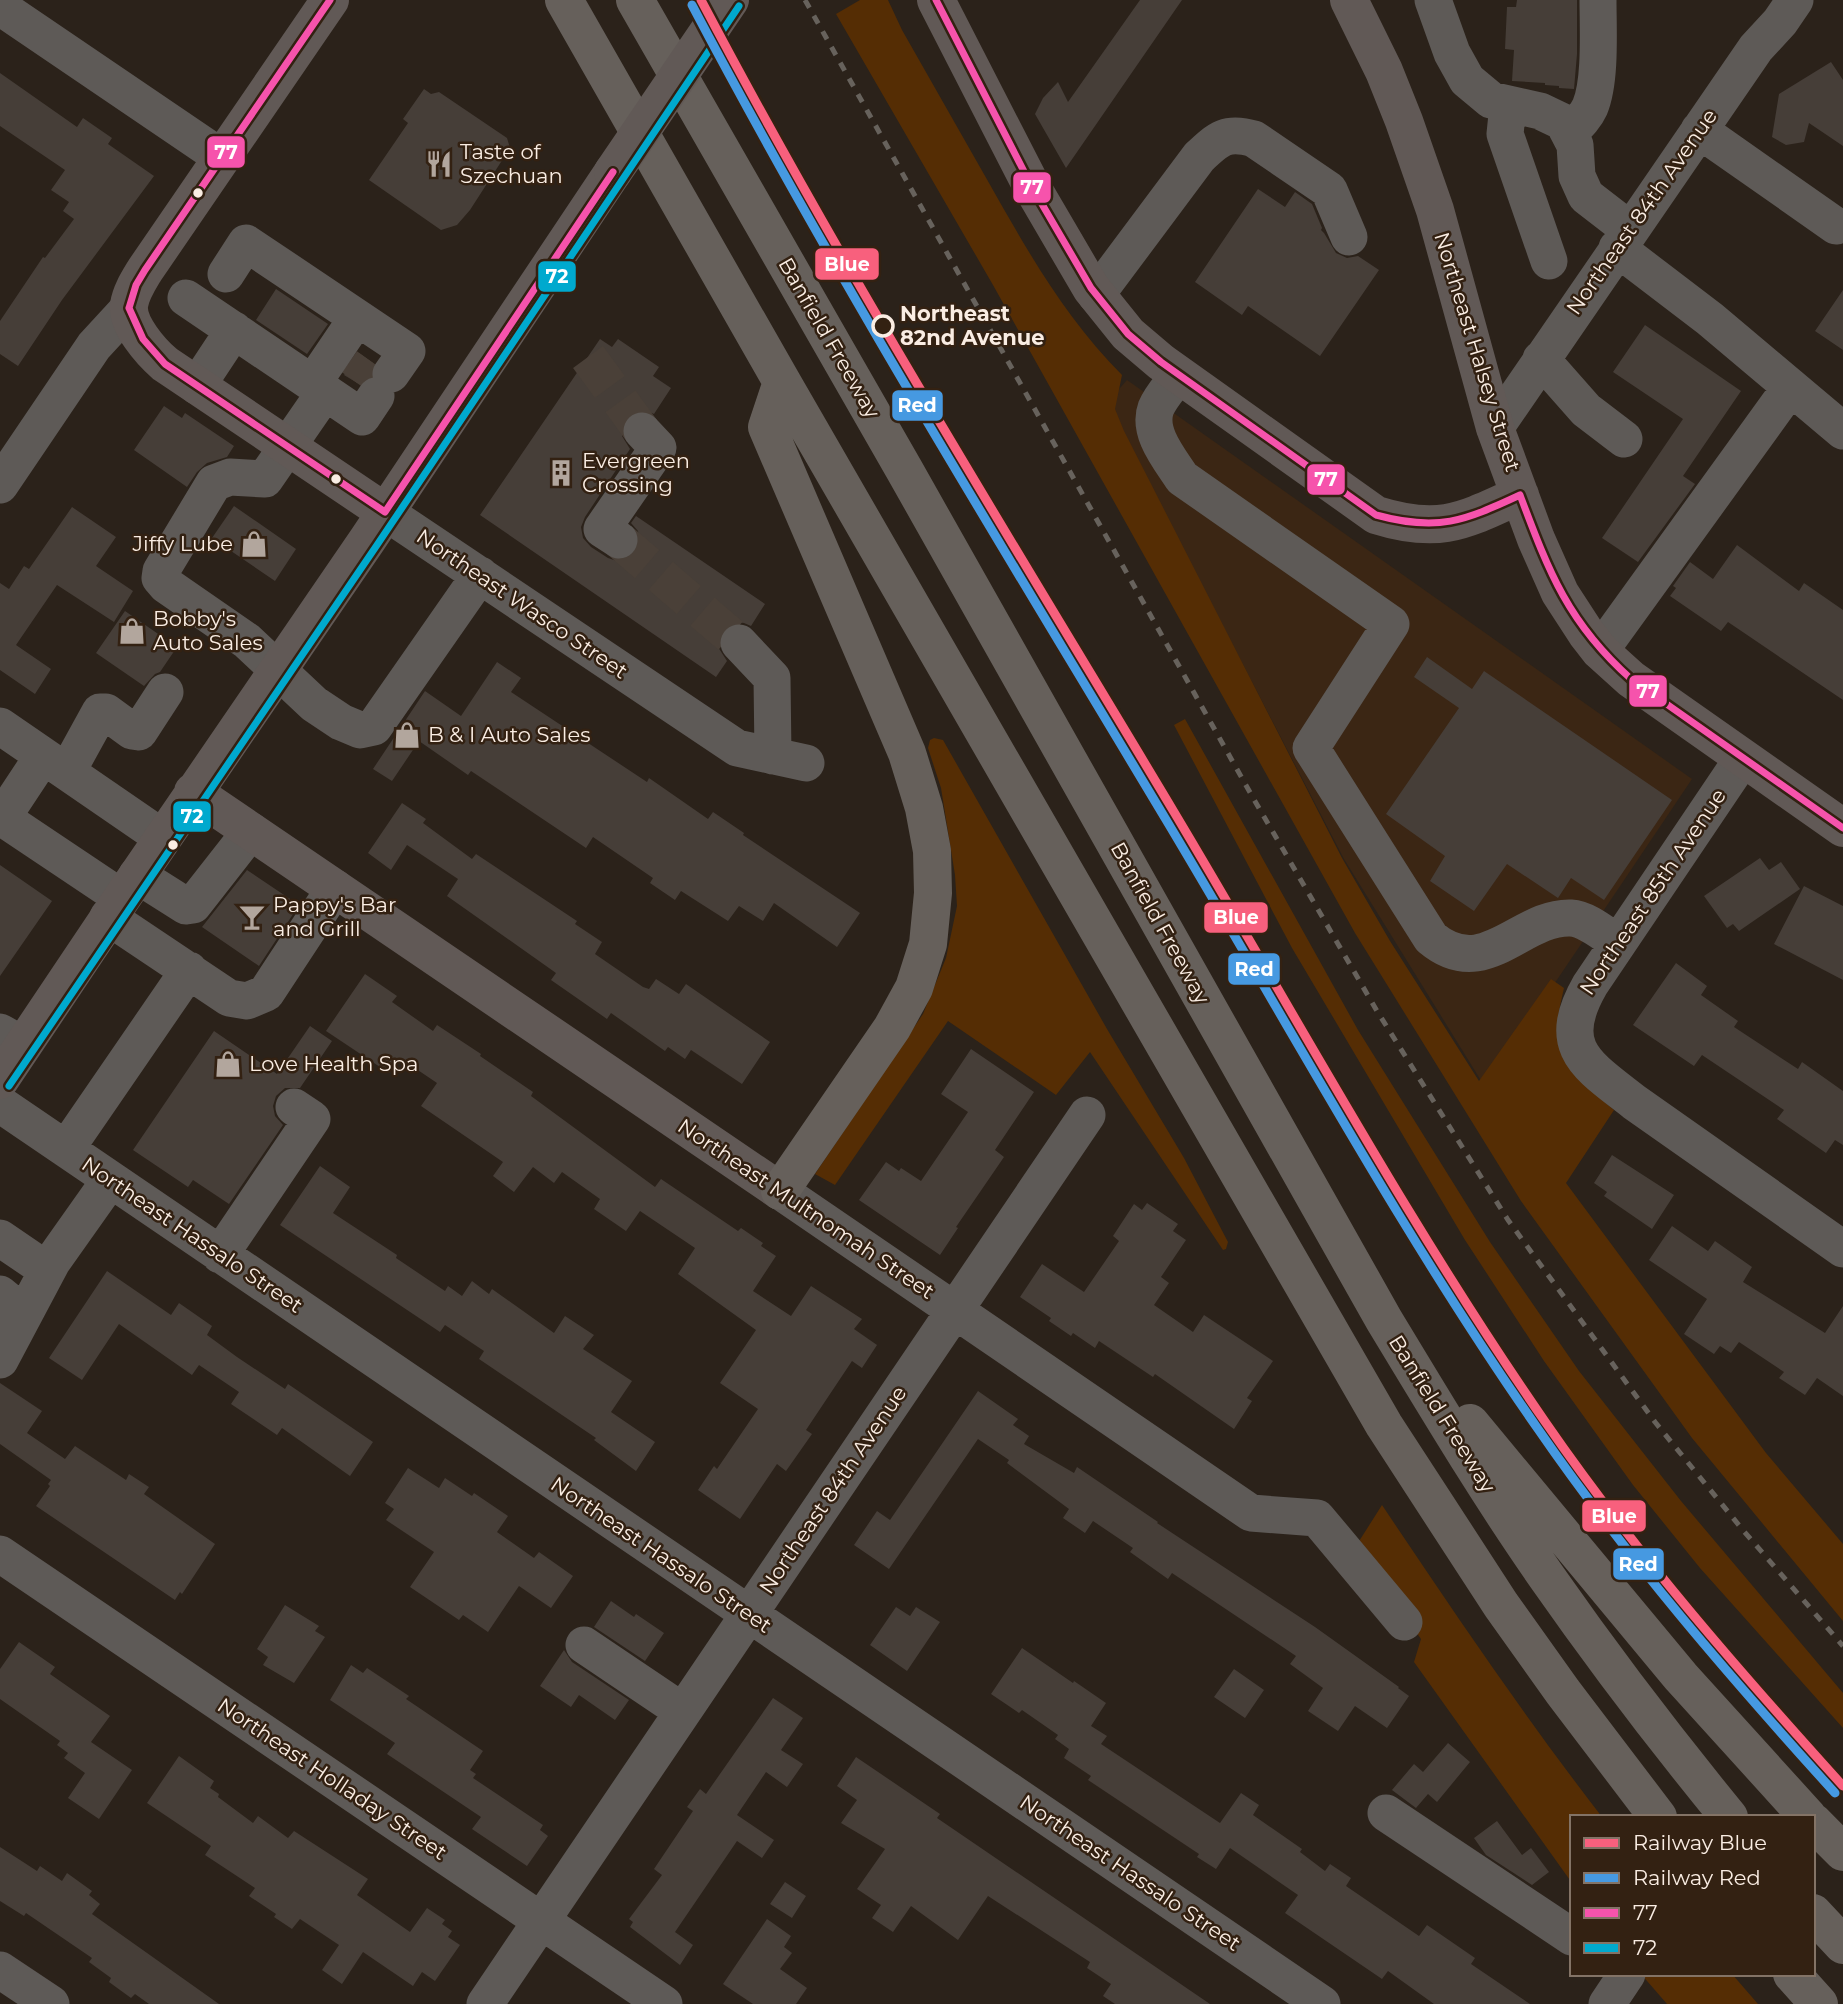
<svg xmlns="http://www.w3.org/2000/svg" width="1843" height="2004" viewBox="0 0 1843 2004" font-family="Montserrat,sans-serif">
	<style>
		.built { fill: #3b2614 }
		.green { fill: #552d04 }
		.building { fill: #463e38 }
		.lines { fill: none; stroke-linecap: round; stroke-linejoin: round }
		.minor-tunnel { stroke: #4a4038; stroke-width: 37; stroke-dasharray: 37 18; stroke-linecap: butt }
		.minor { stroke: #5e5a57; stroke-width: 37 }
		.major { stroke: #615956; stroke-width: 38 }
		.highway { stroke: #66605b; stroke-width: 38 }
		.rail { stroke: #67625c; stroke-width: 5; stroke-dasharray: 9 9; stroke-linecap: butt }
		.major-bridge { stroke: #615956; stroke-width: 38 }
		.bus-1-casing { stroke: #332112; stroke-width: 12 }
		.bus-2-casing { stroke: #332112; stroke-width: 12 }
		.bus-1 { stroke: #f653ac; stroke-width: 7 }
		.bus-2 { stroke: #00a9ce; stroke-width: 7 }
		.rail-1-casing { stroke: #332112; stroke-width: 14 }
		.rail-2-casing { stroke: #332112; stroke-width: 14 }
		.rail-1 { stroke: #f8607d; stroke-width: 9 }
		.rail-2 { stroke: #4699e1; stroke-width: 9 }
		.bus-dot { fill: #faede3; stroke: #332112; stroke-width: 2.5 }
		.stop-dot { fill: #332112; stroke: #faede3; stroke-width: 3.5 }
		.labels { text-anchor: middle; stroke-width: 5; stroke-linejoin: round; paint-order: stroke }
		.poi-label { font-size: 21px; fill: #faede3; stroke: #332112; text-anchor: start }
		.street-label { font-size: 21px; fill: #faede3; stroke: #332112 }
		.stop-label { font-size: 21px; font-weight: bold; fill: #faede3; stroke: #332112; text-anchor: start }
		.line-badge { stroke: #332112; stroke-width: 2.5 }
		.badge-label { font-size: 19px; text-anchor: middle; font-weight: bold; fill: #fff }
	</style>
	<rect width="100%" height="100%" fill="#2b221a"/>
	<!-- built -->
	<path class="built" d="M1127,380L1692,779L1485,1087L1344,859L1107,403Z"/>
	<!-- green -->
	<path class="green" d="M860,0H888L902,30C931,81 960,132 989,183C1028,252 1066,319 1122,375L1115,409L1124,431L1342,858L1390,941L1479,1081L1551,979L1564,988C1560,1006 1555,1024 1559,1042C1563,1062 1598,1097 1614,1110L1566,1183L1766,1453L1843,1544V1621L1692,1438L1521,1201L1355,933L993,285L836,14Z
		M1185,719L1358,1030L1490,1242L1579,1371L1681,1501L1843,1693V1728L1700,1568L1633,1485L1544,1361L1465,1240L1292,948L1174,725Z
		M934,738L943,740L1107,1029L1184,1158L1228,1242L1226,1249L1223,1250L1090,1052L1056,1095L948,1021L835,1185L815,1174L923,1014L946,958L957,906L955,875L941,788L928,748L930,740Z
		M1382,1505C1453,1611 1524,1716 1602,1817H1572V1883L1414,1662L1421,1639L1356,1546Z
		M1641,1974H1732L1758,2004H1667Z"/>
	<!-- building -->
	<path class="building" d="M1140,0H1182L1066,168L1035,114L1043,98L1058,82L1068,102Z
		M1517,0H1577V54L1574,89L1559,88V86L1545,85V83L1512,81L1514,50L1505,49L1507,7H1516Z
		M1831,62L1843,80V146L1809,123L1804,142L1786,145L1772,137L1779,94Z
		M0,73L77,127L83,118L112,138L108,144L154,176L62,300L18,366L0,354V321L43,257L45,258L74,219L63,211L69,202L51,190L65,170L0,126Z
		M424,89L431,94L439,92L507,138L510,148L470,210L457,225L441,230L369,180L408,123L403,119Z
		M1258,189L1285,207L1295,192L1312,204L1322,228L1321,230L1324,233L1336,253L1347,258L1358,256L1379,270L1320,356L1248,306L1242,315L1195,282Z
		M276,289L328,324L307,354L256,320Z
		M1843,290V350L1815,331Z
		M1645,325L1741,391L1683,476L1695,484L1638,562L1602,538L1683,419L1613,372Z
		M600,339L612,347L618,339L659,367L653,376L671,388L654,414L647,411H637L628,415L622,424V436L630,449L585,517L581,527L583,538L591,547L608,558L617,561L628,559L636,552L640,542L638,531L631,523L636,516L765,604L751,626L744,623L735,622L724,628L719,636L718,647L727,661L716,677L480,515Z
		M359,353L373,363L371,376L359,384L344,375Z
		M164,406L182,418L185,413L234,446L227,457L207,463L197,472L187,487L134,450Z
		M234,506L296,549L275,581L212,538Z
		M72,507L116,537L96,566L133,591L114,622L57,585L16,645L51,669L35,694L0,670V583L9,589L24,566L29,569Z
		M1737,545L1799,591L1804,583L1843,610V700L1728,622L1721,631L1670,596L1676,588L1673,586L1690,562L1713,579Z
		M125,611L177,647L160,672L155,674L144,686L96,653Z
		M1427,657L1472,689L1484,671L1672,800L1604,900L1571,878L1558,898L1507,864L1474,911L1430,881L1445,856L1386,814L1459,708L1414,677Z
		M497,662L521,678L511,692L647,782L649,778L708,819L713,812L744,833L743,835L860,913L837,947L774,903L763,921L739,906L728,921L681,891L675,900L650,883L653,878L593,837L586,848L471,771L468,775L419,741L392,781L373,769L425,691L461,716Z
		M402,803L426,819L423,823L472,859L476,854L577,921L575,924L602,942L595,954L643,987L649,989L656,979L679,994L686,984L770,1042L742,1084L691,1050L685,1059L668,1047L665,1051L611,1013L607,1019L551,980L556,973L447,896L458,879L407,845L391,870L368,853Z
		M1760,858L1769,870L1781,862L1800,889L1739,931L1733,924L1727,928L1704,896Z
		M0,865L52,901L0,976Z
		M247,870L299,905L259,966L202,927Z
		M1804,886L1843,906V980L1774,944Z
		M1676,963L1707,986L1701,995L1738,1021L1734,1027L1798,1069L1802,1062L1843,1091V1145L1835,1140L1826,1153L1777,1119L1784,1110L1702,1055L1694,1066L1633,1025Z
		M365,974L397,996L392,1002L433,1031L437,1025L481,1054L480,1056L533,1092L531,1096L655,1187L661,1179L738,1231L741,1228L763,1243L761,1246L776,1256L753,1291L791,1316L811,1286L862,1319L854,1329L877,1345L862,1368L852,1361L806,1430L812,1434L786,1471L777,1464L740,1519L698,1490L714,1466L717,1469L758,1409L720,1383L756,1330L678,1274L695,1248L640,1211L626,1231L594,1209L600,1199L562,1172L554,1183L533,1167L514,1192L493,1176L503,1162L421,1106L437,1083L400,1058L389,1073L326,1031Z
		M310,1026L332,1041L300,1088H285L276,1096L273,1106L275,1116L283,1125L229,1204L193,1180L188,1187L133,1150L214,1031L277,1074Z
		M971,1049L1034,1092L995,1150L1004,1157L956,1227L958,1228L940,1255L859,1200L886,1162L899,1171L901,1168L921,1181L968,1112L941,1094Z
		M1612,1155L1674,1195L1652,1229L1604,1196L1607,1192L1594,1183Z
		M320,1166L350,1187L333,1213L397,1255L396,1258L445,1291L448,1286L462,1296L472,1281L489,1294L492,1289L554,1333L565,1316L594,1335L583,1349L632,1381L611,1412L655,1442L636,1471L594,1440L596,1438L479,1359L484,1351L445,1325L440,1332L280,1225Z
		M1147,1203L1178,1224L1173,1231L1186,1240L1161,1277L1169,1283L1154,1305L1193,1332L1204,1315L1273,1361L1247,1398L1252,1401L1234,1429L1155,1374L1153,1377L1099,1341L1095,1348L1073,1333L1071,1336L1049,1321L1051,1318L1020,1297L1042,1264L1084,1292L1119,1241L1113,1236L1134,1204L1142,1210Z
		M1672,1226L1708,1251L1715,1241L1752,1267L1743,1282L1825,1333L1843,1306V1396L1817,1378L1805,1395L1779,1378L1784,1372L1739,1342L1731,1353L1720,1346L1714,1354L1684,1334L1707,1299L1649,1260Z
		M107,1271L171,1315L179,1303L212,1326L207,1335L237,1357L285,1389L288,1384L373,1442L350,1476L282,1428L277,1435L231,1404L239,1392L199,1365L192,1375L119,1324L82,1380L49,1358Z
		M0,1383L42,1411L27,1433L65,1459L75,1446L126,1480L129,1474L149,1487L144,1494L215,1544L182,1594L180,1592L175,1600L36,1506L50,1486L48,1484L51,1480L0,1444Z
		M978,1391L1018,1419L1013,1425L1029,1436L1024,1444L1074,1473L1077,1467L1158,1522L1157,1523L1315,1627L1399,1687L1398,1688L1409,1696L1387,1728L1355,1706L1338,1731L1308,1711L1323,1688L1290,1664L1296,1656L1172,1573L1168,1579L1130,1552L1133,1548L1093,1521L1085,1533L1063,1518L1069,1509L1007,1463L1009,1460L978,1439L889,1569L854,1545L877,1511L890,1520Z
		M408,1468L439,1488L445,1478L472,1496L474,1493L508,1516L497,1532L534,1558L539,1552L573,1576L551,1608L519,1586L488,1632L463,1615L459,1620L410,1587L434,1552L386,1520L394,1509L385,1503Z
		M611,1601L634,1617L636,1614L664,1633L645,1661L594,1627Z
		M285,1605L319,1626L315,1631L325,1637L294,1683L263,1665L268,1657L257,1649Z
		M896,1607L910,1616L916,1607L940,1622L907,1671L870,1645Z
		M19,1642L55,1667L50,1674L110,1716L91,1742L132,1770L99,1819L68,1798L85,1773L64,1758L68,1753L57,1745L60,1741L0,1699V1669Z
		M1022,1648L1073,1683L1074,1681L1106,1703L1091,1726L1107,1736L1101,1744L1220,1823L1241,1793L1259,1805L1253,1815L1302,1849L1300,1852L1325,1871L1330,1864L1351,1878L1346,1886L1419,1936L1427,1925L1475,1958L1471,1964L1530,2004H1434L1388,1971L1382,1979L1285,1913L1298,1895L1230,1848L1216,1869L1197,1857L1199,1854L1088,1780L1091,1776L1064,1758L1069,1749L1055,1739L1058,1735L1022,1710L1019,1713L991,1694Z
		M564,1650L572,1662L629,1700L615,1720L579,1695L571,1707L540,1686Z
		M351,1665L363,1673L367,1668L409,1696L406,1699L483,1751L470,1770L476,1774L473,1778L543,1825L540,1830L548,1836L527,1866L472,1829L481,1817L387,1754L395,1743L330,1700Z
		M1234,1669L1264,1690L1245,1718L1214,1697Z
		M773,1698L803,1718L781,1750L803,1764L787,1787L766,1772L737,1815L774,1840L762,1858L737,1841L675,1932L693,1945L680,1965L630,1927L633,1922L629,1919L662,1875L654,1869L693,1811L687,1807L700,1789L706,1794Z
		M1448,1743L1470,1762L1437,1802L1428,1794L1416,1808L1392,1790L1414,1764L1423,1772Z
		M179,1756L214,1781L210,1788L219,1794L218,1797L253,1823L258,1816L288,1838L294,1831L368,1879L357,1895L410,1932L427,1908L445,1920L442,1924L452,1931L448,1937L460,1945L435,1981L422,1972L413,1986L363,1952L342,1984L322,1970L339,1945L300,1919L292,1929L274,1917L276,1914L249,1896L255,1888L205,1855L211,1846L147,1803Z
		M856,1757L940,1814L937,1818L1210,2004H1115L1103,1996L1111,1984L1087,1968L1090,1962L988,1896L958,1940L911,1906L893,1932L872,1918L881,1905L857,1889L885,1849L841,1823L857,1800L837,1786Z
		M1497,1821L1522,1855L1531,1848L1549,1872L1532,1885L1486,1855L1474,1838Z
		M0,1847L37,1871L40,1866L62,1881L67,1873L92,1891L89,1895L100,1904L92,1914L219,2004H149L135,1994L131,1998L109,1982L111,1978L89,1962L92,1958L26,1913L24,1916L0,1901Z
		M785,1882L806,1896L792,1918L770,1904Z
		M767,1919L791,1936L784,1947L792,1953L780,1969L807,1988L796,2004H753L723,1984Z"/>
	<g class="lines">
		<!-- minor-tunnel -->
		<path class="minor-tunnel" d="M588,357L642,431
			M357,383L372,362
			M619,540L739,643"/>
		<!-- minor -->
		<path class="minor" d="M1433,0L1452,53L1467,80L1491,100L1540,111L1563,122L1575,145L1577,176L1586,196L1630,230
			M0,7L221,157
			M1508,105L1505,134L1549,261
			M1699,130L1836,226
			M1569,133C1577,125 1585,118 1590,107C1601,81 1598,29 1598,0
			M1617,248L1710,319L1843,431
			M226,274L246,243L407,351L391,374
			M1096,295L1199,157C1219,138 1227,131 1254,139L1329,190L1349,237
			M186,298L325,392L265,479L230,477L214,483L161,571L160,578L166,585L247,641L314,704L341,722L360,730L374,727L480,575
			M1541,359L1586,410L1624,439
			M1178,376C1171,386 1161,396 1156,408C1147,432 1169,458 1182,478L1391,624L1311,748L1431,938C1485,983 1520,916 1571,918C1587,919 1604,934 1618,943
			M313,383L357,318
			M197,386L234,330
			M325,392L362,417L376,396
			M1495,428L1756,48L1780,22L1795,0
			M0,485L94,346L129,308
			M385,512L737,748L806,763
			M619,540L602,529L658,448L642,431
			M739,643L772,678L773,756
			M1600,651L1790,388
			M0,726L163,838
			M43,756L6,812L7,821L122,898
			M1743,758L1590,985C1554,1048 1587,1065 1634,1102L1843,1249
			M67,772L100,712H106L132,731L139,732L165,692
			M137,875L186,906L193,905L251,831
			M108,917L229,998L247,1001L266,993L335,888
			M0,1032L23,1045
			M0,1104L1322,2004
			M66,1149L189,970
			M780,1191L1251,1513L1317,1518L1404,1622
			M0,1238L41,1266L52,1262L110,1180
			M220,1255L312,1119L294,1107
			M0,1294L11,1303L12,1314L0,1337
			M0,1360L52,1262
			M0,1554L664,2004
			M584,1645L682,1711
			M1386,1813L1572,1937
			M0,1970L51,2004
			M485,2004L1087,1115
			M1607,2004L1627,1974"/>
		<!-- major -->
		<path class="major" d="M330,0L145,270C139,280 131,292 129,305C127,325 151,352 165,364L385,512
			M936,0L1032,187L1091,288L1128,334L1161,362L1376,515C1440,535 1463,521 1520,495
			M1349,0L1384,71L1404,121L1435,210L1495,428L1536,539L1560,593L1586,633L1600,651L1631,679L1843,828
			M193,792L780,1191
			M0,1080L122,898L368,539L613,172"/>
		<!-- highway -->
		<path class="highway" d="M564,0L782,382L1384,1425L1501,1605L1563,1692L1658,1817
			M635,0L905,471L1384,1320C1436,1406 1488,1493 1546,1576C1604,1659 1665,1739 1729,1817
			M780,1191L892,1028L914,988L928,944L933,893L932,851L924,808L907,753L767,427L782,382
			M1470,1423L1681,1677L1808,1817
			M1813,1822L1843,1852
			M1813,1913L1843,1945
			M1792,1974L1819,2004"/>
		<!-- rail -->
		<path class="rail" d="M805,0L1252,796L1377,1011L1508,1220L1655,1422L1742,1529L1843,1646"/>
		<!-- major-bridge -->
		<path class="major-bridge" d="M613,172L730,0"/>
		<defs>
			<path id="bus-1" d="M936,0L1032,187L1091,288L1128,334L1161,362L1376,515C1438,532 1464,521 1520,495
				M129,308L136,285L145,270L330,0
				M129,308L143,339L165,364L385,512
				M1520,495C1549,572 1568,623 1631,679L1843,828
				M385,512L613,172"/>
			<path id="bus-2" d="M9,1086L377,545L739,6"/>
		</defs>
		<!-- bus-1 casing -->
		<use href="#bus-1" class="bus-1-casing"/>
		<!-- bus-2 casing -->
		<use href="#bus-2" class="bus-2-casing"/>
		<!-- bus-1 -->
		<use href="#bus-1" class="bus-1"/>
		<!-- bus-2 -->
		<use href="#bus-2" class="bus-2"/>
		<defs>
			<path id="rail-1" d="M701,0C847,277 1013,543 1174,812C1296,1016 1410,1227 1546,1423C1635,1552 1738,1670 1843,1786"/>
			<path id="rail-2" d="M692,5C838,282 1004,549 1165,818C1288,1023 1401,1233 1538,1429C1627,1558 1730,1677 1835,1793"/>
		</defs>
		<!-- rail-1 casing -->
		<use href="#rail-1" class="rail-1-casing"/>
		<!-- rail-2 casing -->
		<use href="#rail-2" class="rail-2-casing"/>
		<!-- rail-1 -->
		<use href="#rail-1" class="rail-1"/>
		<!-- rail-2 -->
		<use href="#rail-2" class="rail-2"/>
	</g>
	<!-- icons -->
	<defs>
		<symbol id="restaurant-bare" viewBox="-9 -9 18 18"><path d="M-5-6h1v4h1v-4h1v4h1v-4h1v5L-1.5 .5V6h-2V.5L-5-1ZM5-6V6H3V1.5H1.5Q1.5-4 5-6Z" fill="#b2a69d" stroke="#332112" stroke-width="2.5" paint-order="stroke"/></symbol>
		<symbol id="building-bare" viewBox="-9 -9 18 18"><path d="M-4-6H4V6H1V3H-1V6H-4ZM-2.5-4.3h1.7v1.8h-1.7ZM.8-4.3h1.7v1.8H.8ZM-2.5-1h1.7V.8h-1.7ZM.8-1h1.7V.8H.8Z" fill="#b2a69d" stroke="#332112" stroke-width="2.5" paint-order="stroke"/></symbol>
		<symbol id="shop-bare" viewBox="-9 -9 18 18"><path d="M-5-2.5h2.3a2.7 3.5 0 0 1 5.4 0H5L5.5 6h-11ZM-1.5-2.5h3a1.5 2.3 0 0 0-3 0Z" fill="#b2a69d" stroke="#332112" stroke-width="2.5" paint-order="stroke"/></symbol>
		<symbol id="bar-bare" viewBox="-9 -9 18 18"><path d="M-6-5H6L.8 .8V4.5H3.5V6h-7V4.5H-.8V.8Z" fill="#b2a69d" stroke="#332112" stroke-width="2.5" paint-order="stroke"/></symbol>
	</defs>
	<g fill-rule="evenodd">
		<use href="#restaurant-bare" x="420" y="145" width="38" height="38"/>
		<use href="#building-bare" x="542" y="454" width="38" height="38"/>
		<use href="#shop-bare" x="235" y="525" width="38" height="38"/>
		<use href="#shop-bare" x="113" y="612" width="38" height="38"/>
		<use href="#shop-bare" x="388" y="716" width="38" height="38"/>
		<use href="#bar-bare" x="233" y="898" width="38" height="38"/>
		<use href="#shop-bare" x="209" y="1045" width="38" height="38"/>
	</g>
	<!-- markers -->
	<g class="bus-dot">
		<circle cx="198" cy="193" r="6"/>
		<circle cx="336" cy="479" r="6"/>
		<circle cx="173" cy="845" r="6"/>
	</g>
	<circle class="stop-dot" cx="883" cy="326" r="10"/>
	<g class="labels">
		<!-- poi labels -->
		<g class="poi-label">
			<text x="460" y="159">Taste of<tspan x="460" dy="24">Szechuan</tspan></text>
			<text x="582" y="468">Evergreen<tspan x="582" dy="24">Crossing</tspan></text>
			<text x="233" y="551" text-anchor="end">Jiffy Lube</text>
			<text x="153" y="626">Bobby's<tspan x="153" dy="24">Auto Sales</tspan></text>
			<text x="428" y="742">B &amp; I Auto Sales</text>
			<text x="273" y="912">Pappy's Bar<tspan x="273" dy="24">and Grill</tspan></text>
			<text x="249" y="1071">Love Health Spa</text>
		</g>
		<!-- street labels -->
		<g class="street-label">
			<text transform="translate(1642 212) rotate(-55)" y="7">Northeast 84th Avenue</text>
			<text transform="translate(829 338) rotate(60)" y="7">Banfield Freeway</text>
			<text transform="translate(1477 352) rotate(73)" y="7">Northeast Halsey Street</text>
			<text transform="translate(522 604) rotate(34)" y="7">Northeast Wasco Street</text>
			<text transform="translate(1653 892) rotate(-56)" y="7">Northeast 85th Avenue</text>
			<text transform="translate(1160 923) rotate(61)" y="7">Banfield Freeway</text>
			<text transform="translate(806 1209) rotate(34)" y="7">Northeast Multnomah Street</text>
			<text transform="translate(192 1235) rotate(34)" y="7">Northeast Hassalo Street</text>
			<text transform="translate(1442 1414) rotate(58)" y="7">Banfield Freeway</text>
			<text transform="translate(833 1490) rotate(-56)" y="7">Northeast 84th Avenue</text>
			<text transform="translate(661 1555) rotate(34)" y="7">Northeast Hassalo Street</text>
			<text transform="translate(332 1779) rotate(34)" y="7">Northeast Holladay Street</text>
			<text transform="translate(1130 1873) rotate(34)" y="7">Northeast Hassalo Street</text>
		</g>
		<!-- stop labels -->
		<g class="stop-label">
			<text x="900" y="321">Northeast<tspan x="900" dy="24">82nd Avenue</tspan></text>
		</g>
	</g>
	<g class="line-badge">
		<rect x="206" y="135" width="40" height="34" rx="7" fill="#f653ac"/>
		<rect x="1012" y="171" width="40" height="33" rx="7" fill="#f653ac"/>
		<rect x="814" y="247" width="66" height="34" rx="7" fill="#f8607d"/>
		<rect x="537" y="260" width="40" height="33" rx="7" fill="#00a9ce"/>
		<rect x="891" y="389" width="53" height="33" rx="7" fill="#4699e1"/>
		<rect x="1306" y="463" width="40" height="33" rx="7" fill="#f653ac"/>
		<rect x="1628" y="674" width="40" height="34" rx="7" fill="#f653ac"/>
		<rect x="172" y="800" width="40" height="33" rx="7" fill="#00a9ce"/>
		<rect x="1203" y="901" width="66" height="33" rx="7" fill="#f8607d"/>
		<rect x="1227" y="952" width="54" height="34" rx="7" fill="#4699e1"/>
		<rect x="1581" y="1499" width="66" height="34" rx="7" fill="#f8607d"/>
		<rect x="1612" y="1547" width="53" height="34" rx="7" fill="#4699e1"/>
	</g>
	<g class="badge-label">
		<text x="226" y="159">77</text>
		<text x="1032" y="194">77</text>
		<text x="847" y="271">Blue</text>
		<text x="557" y="283">72</text>
		<text x="917" y="412">Red</text>
		<text x="1326" y="486">77</text>
		<text x="1648" y="698">77</text>
		<text x="192" y="823">72</text>
		<text x="1236" y="924">Blue</text>
		<text x="1254" y="976">Red</text>
		<text x="1614" y="1523">Blue</text>
		<text x="1638" y="1571">Red</text>
	</g>
	<!-- legend -->
	<rect x="1570" y="1815" width="245" height="161" fill="#332112" stroke="#837366" stroke-width="2"/>
	<rect x="1584" y="1838" width="35" height="10" fill="#f8607d" stroke="#837366" stroke-width="2"/>
	<text x="1633" y="1850" font-size="21" fill="#faede3">Railway Blue</text>
	<rect x="1584" y="1873" width="35" height="10" fill="#4699e1" stroke="#837366" stroke-width="2"/>
	<text x="1633" y="1885" font-size="21" fill="#faede3">Railway Red</text>
	<rect x="1584" y="1908" width="35" height="10" fill="#f653ac" stroke="#837366" stroke-width="2"/>
	<text x="1633" y="1920" font-size="21" fill="#faede3">77</text>
	<rect x="1584" y="1943" width="35" height="10" fill="#00a9ce" stroke="#837366" stroke-width="2"/>
	<text x="1633" y="1955" font-size="21" fill="#faede3">72</text>
</svg>
